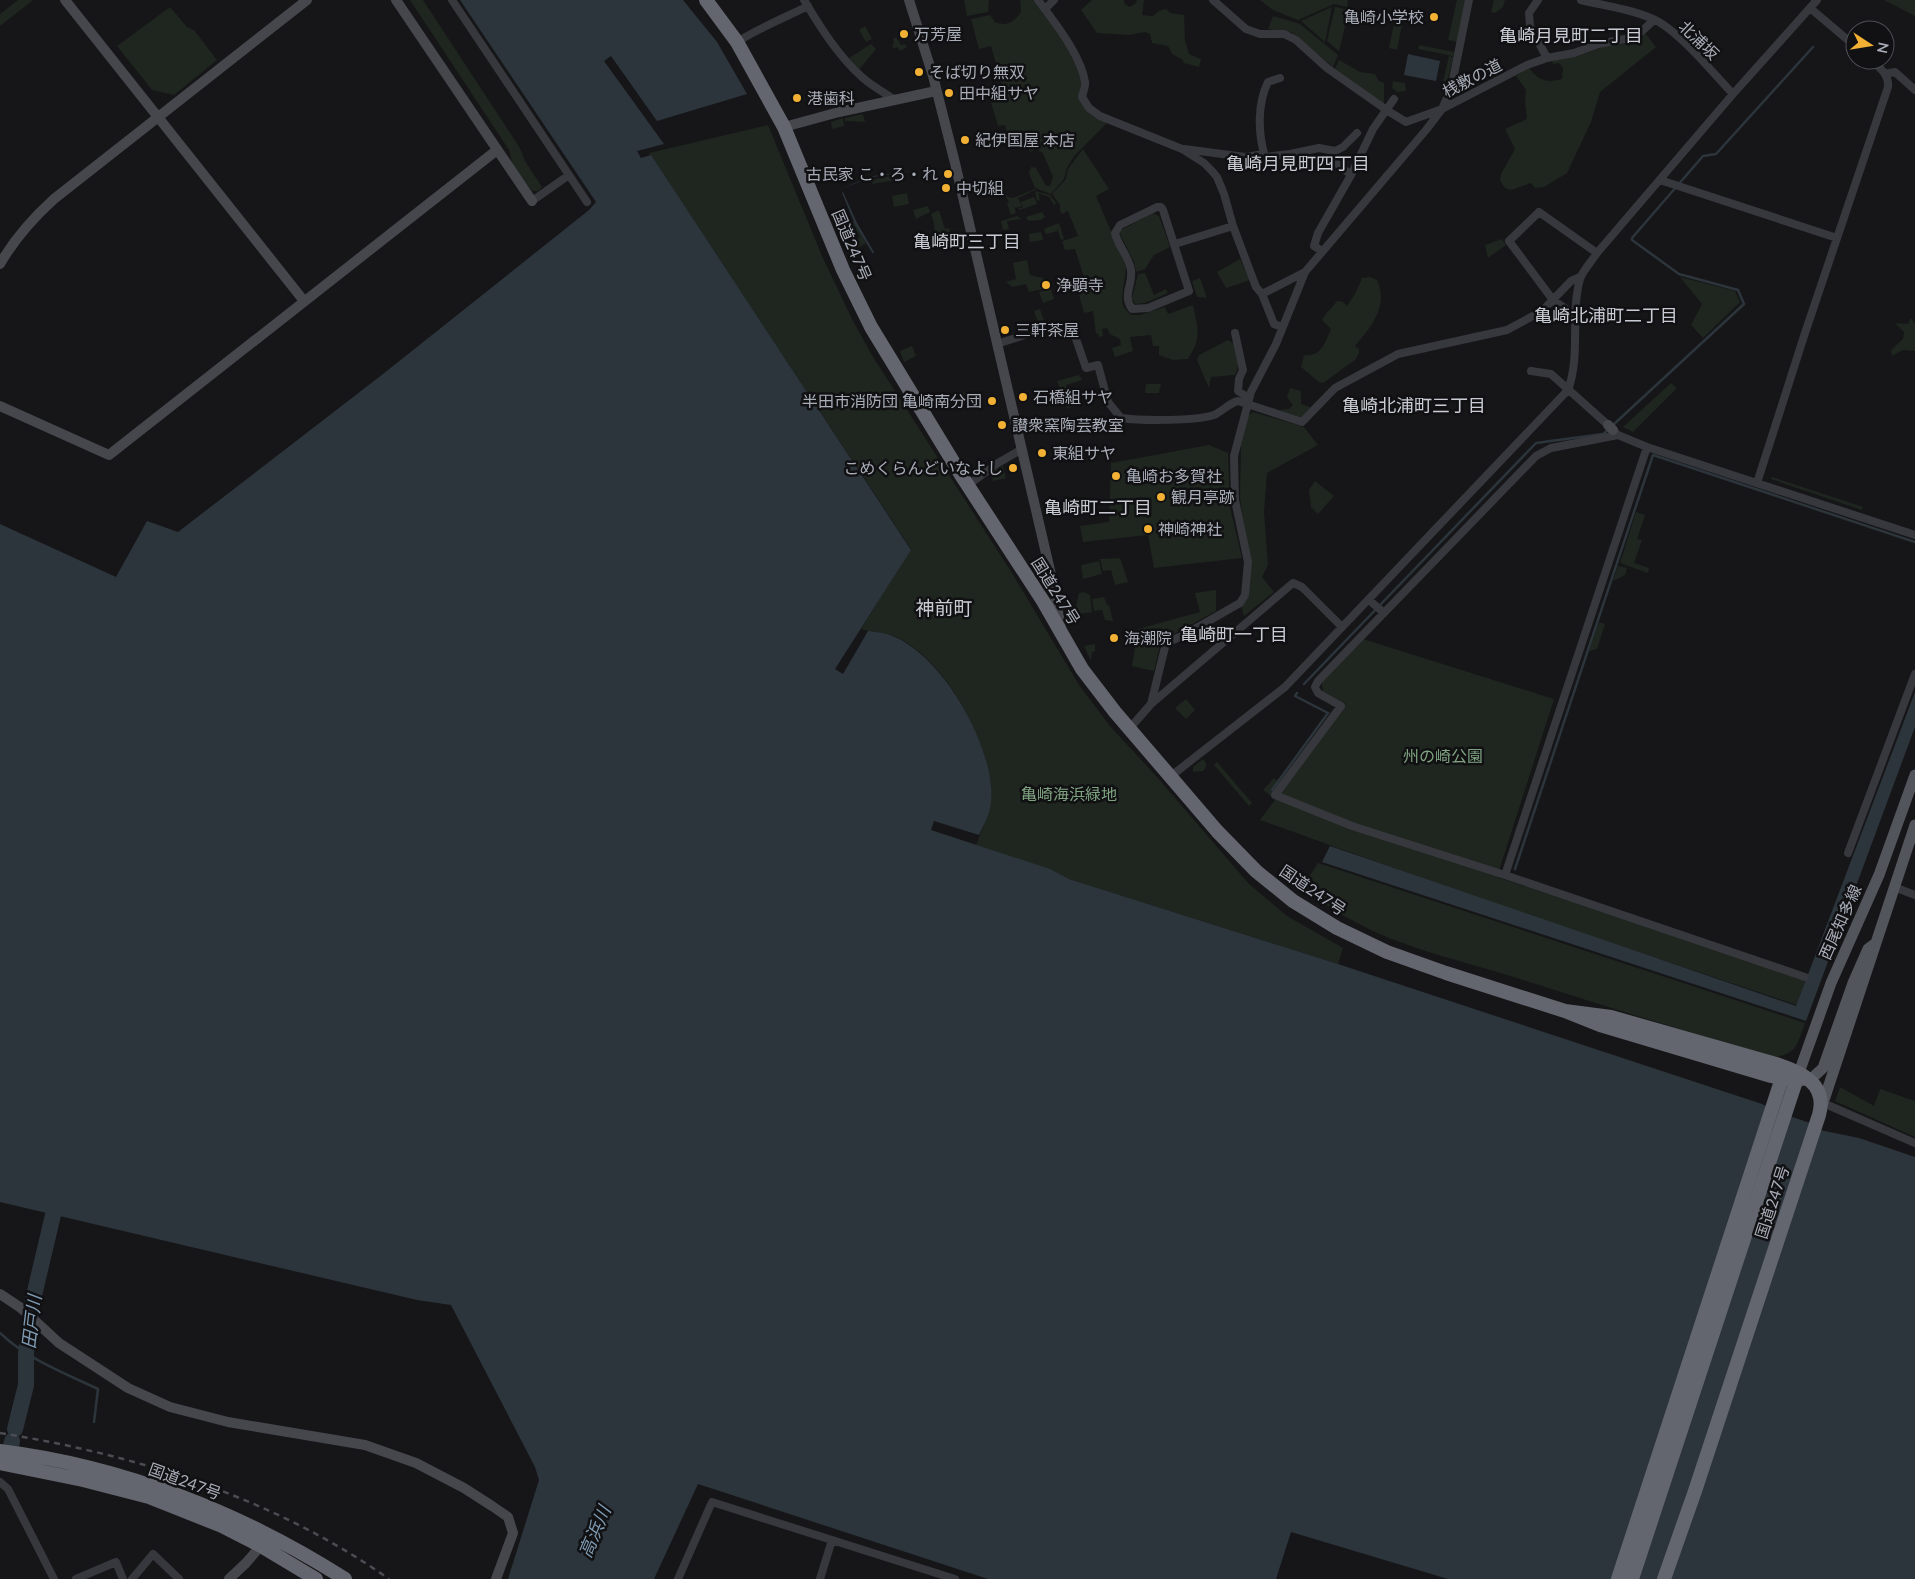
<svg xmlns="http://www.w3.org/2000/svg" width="1915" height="1579" viewBox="0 0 1915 1579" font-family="Lato,'Noto Sans JP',sans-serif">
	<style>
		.green { fill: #1e261f }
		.water { fill: #2c353c }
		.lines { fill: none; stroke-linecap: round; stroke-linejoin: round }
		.stream { stroke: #2c353c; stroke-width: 2.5 }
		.river { stroke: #2c353c; stroke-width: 16 }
		.street { stroke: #37383d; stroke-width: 8 }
		.secondary { stroke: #45474d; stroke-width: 10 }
		.primary { stroke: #53555c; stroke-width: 11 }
		.highway { stroke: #63666e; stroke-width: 14 }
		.rail { stroke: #4a4c52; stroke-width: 2.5; stroke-dasharray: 6 5; stroke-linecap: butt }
		.poi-dot { fill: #f2b134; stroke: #111113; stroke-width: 2 }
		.labels { text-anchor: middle; stroke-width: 5; stroke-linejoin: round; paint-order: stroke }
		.poi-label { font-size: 16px; fill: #a8adb8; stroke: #111113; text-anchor: start }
		.street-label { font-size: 16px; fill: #a8adb8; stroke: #111113 }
		.park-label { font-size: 16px; fill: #7fa381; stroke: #111113 }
		.neighbourhood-label { font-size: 18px; fill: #c9ccd4; stroke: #111113 }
		.water-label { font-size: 18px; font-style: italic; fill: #7f9bb3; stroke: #111113 }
		.quarter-label { font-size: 19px; fill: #c9ccd4; stroke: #111113 }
	</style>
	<rect width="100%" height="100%" fill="#161618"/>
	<!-- green -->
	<path class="green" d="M18,0H33L0,26V14Z
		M410,0H423L520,148L525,161L542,187L538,191H532L513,166L509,150Z
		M964,0H989L988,12L967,16Z
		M1020,0H1033C1047,18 1080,61 1082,83C1083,88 1080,94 1078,98L1084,106L1107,123L1074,156L1067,168L1064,179L1051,194L1035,188L1029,173L1031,167L1036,168L1046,186H1050L1053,177L1043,153L1036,149L1030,152L1024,139L1011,144L1005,125L998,126L991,103L999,101L1003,97L1001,82L991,46L979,49L971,19L990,15L995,22C1006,27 1014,22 1021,12Z
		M1092,0H1124V3L1129,7L1135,4L1137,0H1144L1142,15L1153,16L1159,11L1166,9L1170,13L1184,15L1185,40L1189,54L1201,59L1199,67L1184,63L1183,60L1172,54L1168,46L1152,43L1150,34L1145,32L1129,35L1097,33L1081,10Z
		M1260,0H1348L1347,7L1334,4L1298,20L1273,10Z
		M1457,0H1466L1457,42L1448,40Z
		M1494,0H1505L1503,7L1495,13L1491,12Z
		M1884,0H1915V16Z
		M170,7L187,27L194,30L217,60L174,95L152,90L117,46Z
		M1332,7L1325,42L1301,21Z
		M1335,7L1349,10L1339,51L1327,41Z
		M1273,16L1300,24L1338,55L1333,67L1291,32L1268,29Z
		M1394,23L1402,25L1397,50L1389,48Z
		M865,26L872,39L866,42L859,30Z
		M1645,33L1656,47L1600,92L1591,122L1567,173L1544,187L1535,188L1531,183L1511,190L1505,188L1500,181L1501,174L1515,149L1505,129L1527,119L1525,101L1526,90L1516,76L1529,68C1539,81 1546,83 1562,79L1563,68L1559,63L1553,64L1552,61L1578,56L1604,47L1623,44Z
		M896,37L901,45L905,44L907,47L900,51L897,47L894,49L892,46L894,44L893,39Z
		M871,44L876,49L859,70L849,58Z
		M1419,45L1454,52L1453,56L1418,49Z
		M1449,56L1453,57L1446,87L1442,86Z
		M1339,60L1360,72L1375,74L1378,80L1384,83V106L1335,69Z
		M1393,81L1405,83L1406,91L1397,92L1392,88Z
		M863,114L865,122L845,121V118Z
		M843,118L844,126L832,129L831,122Z
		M768,125L822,256L852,319L873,357L1012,573L1079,685L1110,726L1157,777L1249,884L1287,916L1343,948L1338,964L1069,879L1049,869L976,845C981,830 990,817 991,802C995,747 942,650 888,634C879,632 870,632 861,629L911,549L649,153Z
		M1083,149L1109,189L1096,196L1126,267C1126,278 1120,297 1123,305C1124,308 1128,312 1131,315H1140L1165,307L1168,314L1193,305C1198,329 1202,337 1188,359L1173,360L1159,355V346H1153L1151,335L1130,337L1133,351L1115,357L1112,348L1121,345L1120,339L1110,334L1107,328L1102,329L1103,336L1099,337L1098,333L1096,334L1093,311L1084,313L1079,295L1088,290L1075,249L1065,250L1062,241L1078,236L1068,211L1062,214L1060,211V205L1052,194L1066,179L1068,169Z
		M896,175V180L872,184L871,180Z
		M1002,189L1008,197L1013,198L1035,189V191L1050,195L1056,203L1054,205L1049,197L1038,193L1040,200L1037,201L1035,190L1018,198L1022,206L1015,208L1013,204L1016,213L1011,215L1007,203L1012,201L1009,202Z
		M907,193L909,204L894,207L892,196Z
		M1034,197L1037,204L1019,210V208L1023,207L1021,202Z
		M928,206L930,212L916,219L913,210Z
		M939,210L945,229L949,228L952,240L950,241L946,231L935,235C934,227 935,224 931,214Z
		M1042,212L1045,217L1041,220L1028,221L1026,217Z
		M1153,213L1159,216L1170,247L1154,255L1145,269L1136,272L1134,262L1120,234L1121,230Z
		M1017,216L1022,219L1007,221L1009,229L1003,230L1001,221Z
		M854,221L866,243L864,245L862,243L863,245L848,253L844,245L860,237L852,222Z
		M1059,223L1064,239L1061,240L1057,228V231L1046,234L1044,229Z
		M1041,232L1043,240L1030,242L1029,234Z
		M1502,239L1506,245L1488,258L1485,245Z
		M1240,259L1250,280L1226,288L1217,272Z
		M1027,260L1030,275L1043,278L1046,286L1044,289L1029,292L1026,284L1012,287L1006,282L1016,279L1013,263Z
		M1145,273L1154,295L1166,289L1168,293L1145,303L1135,304L1132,298L1138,274Z
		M1370,277L1377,280C1389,306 1371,327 1355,346L1359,349V353L1355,360L1323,383L1319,382L1301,367L1304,355C1322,357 1325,342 1331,329L1322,320C1326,312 1332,308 1337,301L1343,302L1347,306L1356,292L1362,278Z
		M1680,277L1735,291L1740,302L1703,338L1691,325L1702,304Z
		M1200,278L1207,298L1197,297L1192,281Z
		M1051,289L1054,299L1043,303L1039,292Z
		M1040,309L1046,326L1040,328L1034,311Z
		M1911,318L1915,324V351L1903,350L1892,356L1891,350L1903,339L1904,332L1895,323L1908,324Z
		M1228,340L1233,343C1237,354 1241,363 1235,375L1211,377L1209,388L1197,360L1199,355Z
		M912,346L916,356L904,362L900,351Z
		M1079,375L1082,380L1066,385L1072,407L1067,408L1057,381Z
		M1671,383L1677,388L1633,432L1623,427Z
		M1146,384H1161L1159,393H1145Z
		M1290,388L1301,391V404L1310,407V410L1301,420L1279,410L1289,409L1293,405L1287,397Z
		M965,392L967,399L940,408V401Z
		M1253,412L1304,427L1318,445L1267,473L1264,512L1268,565L1262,577L1274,592L1244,616L1241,606L1249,589L1247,550L1240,498L1241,444L1248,416Z
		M1058,417L1060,427L1050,429L1047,419Z
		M1209,445L1228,453L1230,507L1242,558L1154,568L1148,535L1083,542L1080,526L1109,522L1111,463Z
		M1003,466L1006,478L993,481L991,473Z
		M1772,477L1863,507L1862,510L1771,479Z
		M1315,481L1334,496L1318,514L1311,507L1309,490Z
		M1636,512L1645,515L1637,539L1642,540L1634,563L1649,568L1648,573L1620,563Z
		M1120,558L1128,582L1115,585L1111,570L1103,571L1100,559Z
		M1099,561L1102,574L1083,579L1081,565Z
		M1618,566L1627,568L1625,575L1613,581Z
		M1216,590V611L1161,641L1154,671L1132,666L1138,629L1200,612L1195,593Z
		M1084,592L1090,595L1092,612L1074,615L1079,593Z
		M1104,597L1107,605H1109L1113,621L1105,620L1102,610L1094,611L1092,599Z
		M1599,622L1605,624L1597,649L1589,651Z
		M1363,639L1554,699L1497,877L1806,980L1797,1005L1488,902L1260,820L1346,704L1323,691L1321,681Z
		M1095,644V651L1092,652L1091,661L1084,646Z
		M1186,699L1195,710L1186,719L1175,708Z
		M1203,759L1206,763V767L1203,771L1193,772V767Z
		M1217,762L1252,803L1249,806L1214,765Z
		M1274,778L1280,783L1271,796L1263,790Z
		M1318,863L1805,1023C1797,1045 1797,1055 1772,1057C1687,1032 1602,1005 1517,978C1469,963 1419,952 1373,931C1348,919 1324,904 1301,889Z
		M1840,1087L1874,1106L1880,1089L1915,1101V1137L1835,1101Z"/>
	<!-- water -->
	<path class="water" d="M460,0H683L717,42L747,94L657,121L611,56L604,61L664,144L637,151L641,158L651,155L911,550L835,669L843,674L868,631C874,632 881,632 887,634C941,650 997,749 991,803C990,814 984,825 979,835L934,821L931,830L1050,869L1069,879L1338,964L1762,1104L1777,1112L1813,1124L1820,1130L1859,1138L1915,1157V1579H1448L1291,1532L1276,1579H988L698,1484L654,1579H508L539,1480L535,1467L451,1305L417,1300L0,1202V524L116,577L147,521L178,532L383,374L589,210L596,202Z
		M1408,54L1440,61L1436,81L1404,75Z
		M948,163L920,170L873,177L837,190L873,176L920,170Z
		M843,192L857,223L874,252L873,254L855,224L842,193Z
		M1915,692V727L1806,1021L1322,862L1330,846L1796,1006Z"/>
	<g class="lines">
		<!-- stream -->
		<path class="stream" d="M1613,425L1744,304L1738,290L1679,274L1632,240V238L1703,156L1716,154L1813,47
			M1304,684L1536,443L1603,434L1609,429
			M1272,790L1328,713L1295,696L1297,693
			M1515,869L1653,455L1915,542
			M0,1333C27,1359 64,1373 98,1389L94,1422"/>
		<!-- river -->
		<path class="river" d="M15,1429L26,1385V1353L32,1304L53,1215
			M10,1451L12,1441"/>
		<!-- street -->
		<path class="street" d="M452,0L587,202
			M804,0C820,27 839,57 863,78C872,86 885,93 895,100
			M1038,0C1054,22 1081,55 1085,82C1086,86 1083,92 1082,97L1089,108L1100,116L1182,149L1204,163L1212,171L1217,177L1224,194L1233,226L1256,287L1262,294L1274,324L1282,327
			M1213,0L1246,29L1260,34H1284L1296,40L1327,68L1388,111L1406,122L1442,109L1527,65L1547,58L1574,53L1599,44L1630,38L1642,31L1654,20
			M1538,0L1529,13L1530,26L1547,58
			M1581,0C1605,6 1638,10 1659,22C1684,37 1712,72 1733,94
			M1810,8L1855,46
			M1045,9L1054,0
			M737,42C759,28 784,18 808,6
			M1885,74L1895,72L1915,90
			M1280,78L1268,82C1257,104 1258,134 1265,157L1290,154L1319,148L1335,151V162L1351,175
			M1184,149L1245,157L1264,154
			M1335,151L1343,147L1357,133
			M1660,180L1837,238
			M532,201L569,175
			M1157,207H1161L1163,210L1189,291L1148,308L1132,309C1122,295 1133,285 1131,270C1129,257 1118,246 1115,233L1120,225Z
			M1175,244L1233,226
			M1322,251L1314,246L1318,233L1351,175L1373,129L1394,99
			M1262,294L1305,272
			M1575,315L1553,300L1509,241L1539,212L1597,253
			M1235,333L1243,370L1239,379L1238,391L1249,398
			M997,344L1052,326L1074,333L1086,368L1098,365L1108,402L1121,418C1141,421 1196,421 1214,415C1223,411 1229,403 1238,401L1302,422L1335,388L1398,354L1507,330L1542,311L1571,281L1580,277
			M1531,371L1551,374L1608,425
			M1614,431L1618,435L1647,447L1915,535
			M1647,447L1505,875L1805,977
			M1757,483L1804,336L1888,87C1889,74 1880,68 1871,60
			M968,485L998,463L1022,449
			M1369,600L1384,613
			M1151,704L1166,643L1184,635L1240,603L1245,595L1248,562L1235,500L1234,456L1251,392L1276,344L1305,272L1426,130L1442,109L1451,89L1469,0
			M1130,728L1151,704L1293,583L1302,587L1342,627
			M1171,776L1285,687L1568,390C1581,355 1570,315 1580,279C1583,270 1592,261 1597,253L1733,94L1817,0
			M1848,853L1915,674
			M1505,875L1352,826L1275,795L1341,706L1318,693L1315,687L1318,681L1536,456L1551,448L1618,435
			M1894,887L1915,895
			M1830,1106L1915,1143
			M0,1482L8,1489L54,1579
			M76,1579L116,1562L123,1579
			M132,1579L153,1554L179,1579
			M678,1579L712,1502L955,1579
			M820,1579L832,1540"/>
		<!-- secondary -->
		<path class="secondary" d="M65,0L304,301
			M396,0L532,201
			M909,0L933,76L955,163L1052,579L1061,628
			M784,127L839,112L936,91
			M0,264C15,238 33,218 54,199L307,0
			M0,406L109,455L497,150
			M1608,425L1613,430
			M0,1294L21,1308L59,1343L128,1388L170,1407L228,1422L365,1445L416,1463L464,1488L492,1506L508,1517L513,1533L496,1579
			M229,1579L246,1563L264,1542"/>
		<!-- primary -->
		<path class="primary" d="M1876,943L1868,949L1853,983L1823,1068L1810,1080L1796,1081L1831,983L1879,875L1915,775
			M1822,1106L1915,825"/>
		<!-- highway -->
		<path class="highway" d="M706,0L737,42L784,127L843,270L871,327L963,478L1043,601L1082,669L1115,712L1217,831L1256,871L1293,901L1337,928L1387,952L1446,973L1565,1011
			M0,1451C122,1466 242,1513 345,1579
			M0,1463L83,1480L149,1497L222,1526L261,1546L316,1579
			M1618,1579L1782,1078
			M1632,1579L1796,1081L1771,1076L1600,1025L1565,1011L1611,1017L1776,1064C1800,1072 1828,1083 1819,1115L1695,1491L1664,1579"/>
		<!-- rail -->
		<path class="rail" d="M0,1433C137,1455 274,1498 389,1579"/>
	</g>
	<!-- markers -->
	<g class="poi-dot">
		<circle cx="1434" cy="17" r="5"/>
		<circle cx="904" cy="34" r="5"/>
		<circle cx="919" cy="72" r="5"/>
		<circle cx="949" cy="93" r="5"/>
		<circle cx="797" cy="98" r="5"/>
		<circle cx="965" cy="140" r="5"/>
		<circle cx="948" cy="174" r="5"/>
		<circle cx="946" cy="188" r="5"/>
		<circle cx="1046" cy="285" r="5"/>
		<circle cx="1005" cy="330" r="5"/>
		<circle cx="1023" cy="397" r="5"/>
		<circle cx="992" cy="401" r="5"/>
		<circle cx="1002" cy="425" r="5"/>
		<circle cx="1042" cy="453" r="5"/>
		<circle cx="1013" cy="468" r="5"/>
		<circle cx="1116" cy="476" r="5"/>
		<circle cx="1161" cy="497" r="5"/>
		<circle cx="1148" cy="529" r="5"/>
		<circle cx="1114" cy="638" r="5"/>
	</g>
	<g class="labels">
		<!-- poi labels -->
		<g class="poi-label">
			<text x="1424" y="23" text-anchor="end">亀崎小学校</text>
			<text x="914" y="40">万芳屋</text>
			<text x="929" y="78">そば切り無双</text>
			<text x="959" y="99">田中組サヤ</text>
			<text x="807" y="104">港歯科</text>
			<text x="975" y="146">紀伊国屋 本店</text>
			<text x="938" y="180" text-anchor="end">古民家 こ・ろ・れ</text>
			<text x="956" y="194">中切組</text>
			<text x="1056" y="291">浄顕寺</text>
			<text x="1015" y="336">三軒茶屋</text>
			<text x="1033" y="403">石橋組サヤ</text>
			<text x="982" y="407" text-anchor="end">半田市消防団 亀崎南分団</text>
			<text x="1012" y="431">讃衆窯陶芸教室</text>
			<text x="1052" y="459">東組サヤ</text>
			<text x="1003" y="474" text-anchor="end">こめくらんどいなよし</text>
			<text x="1126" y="482">亀崎お多賀社</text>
			<text x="1171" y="503">観月亭跡</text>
			<text x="1158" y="535">神崎神社</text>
			<text x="1124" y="644">海潮院</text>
		</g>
		<!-- street labels -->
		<g class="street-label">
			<text transform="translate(1699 40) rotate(44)" y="6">北浦坂</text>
			<text transform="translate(1472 78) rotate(-27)" y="6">桟敷の道</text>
			<text transform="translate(852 245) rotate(67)" y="6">国道247号</text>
			<text transform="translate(1056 591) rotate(58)" y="6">国道247号</text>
			<text transform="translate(1313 890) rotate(34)" y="6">国道247号</text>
			<text transform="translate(1840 922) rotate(-66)" y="6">西尾知多線</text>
			<text transform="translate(1772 1202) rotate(-72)" y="6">国道247号</text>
			<text transform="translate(185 1481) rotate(20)" y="6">国道247号</text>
		</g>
		<!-- park labels -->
		<g class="park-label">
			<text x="1443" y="762">州の崎公園</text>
			<text x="1069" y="800">亀崎海浜緑地</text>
		</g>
		<!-- neighbourhood labels -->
		<g class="neighbourhood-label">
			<text x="1571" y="42">亀崎月見町二丁目</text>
			<text x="1298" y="170">亀崎月見町四丁目</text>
			<text x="967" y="248">亀崎町三丁目</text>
			<text x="1606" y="322">亀崎北浦町二丁目</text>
			<text x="1414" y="412">亀崎北浦町三丁目</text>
			<text x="1098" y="514">亀崎町二丁目</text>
			<text x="1234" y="641">亀崎町一丁目</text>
		</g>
		<!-- water labels -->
		<g class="water-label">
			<text transform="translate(32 1322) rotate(-83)" y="6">田戸川</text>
			<text transform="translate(595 1532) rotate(-67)" y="6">高浜川</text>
		</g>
		<!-- quarter labels -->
		<g class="quarter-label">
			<text x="944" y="615">神前町</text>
		</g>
	</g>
	<!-- north arrow -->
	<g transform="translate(1870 45) rotate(102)"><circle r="24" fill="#111113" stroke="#4d4f55"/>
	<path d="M0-4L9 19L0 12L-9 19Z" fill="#f2b134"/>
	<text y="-8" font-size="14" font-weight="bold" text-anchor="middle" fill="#a8adb8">N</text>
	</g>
</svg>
